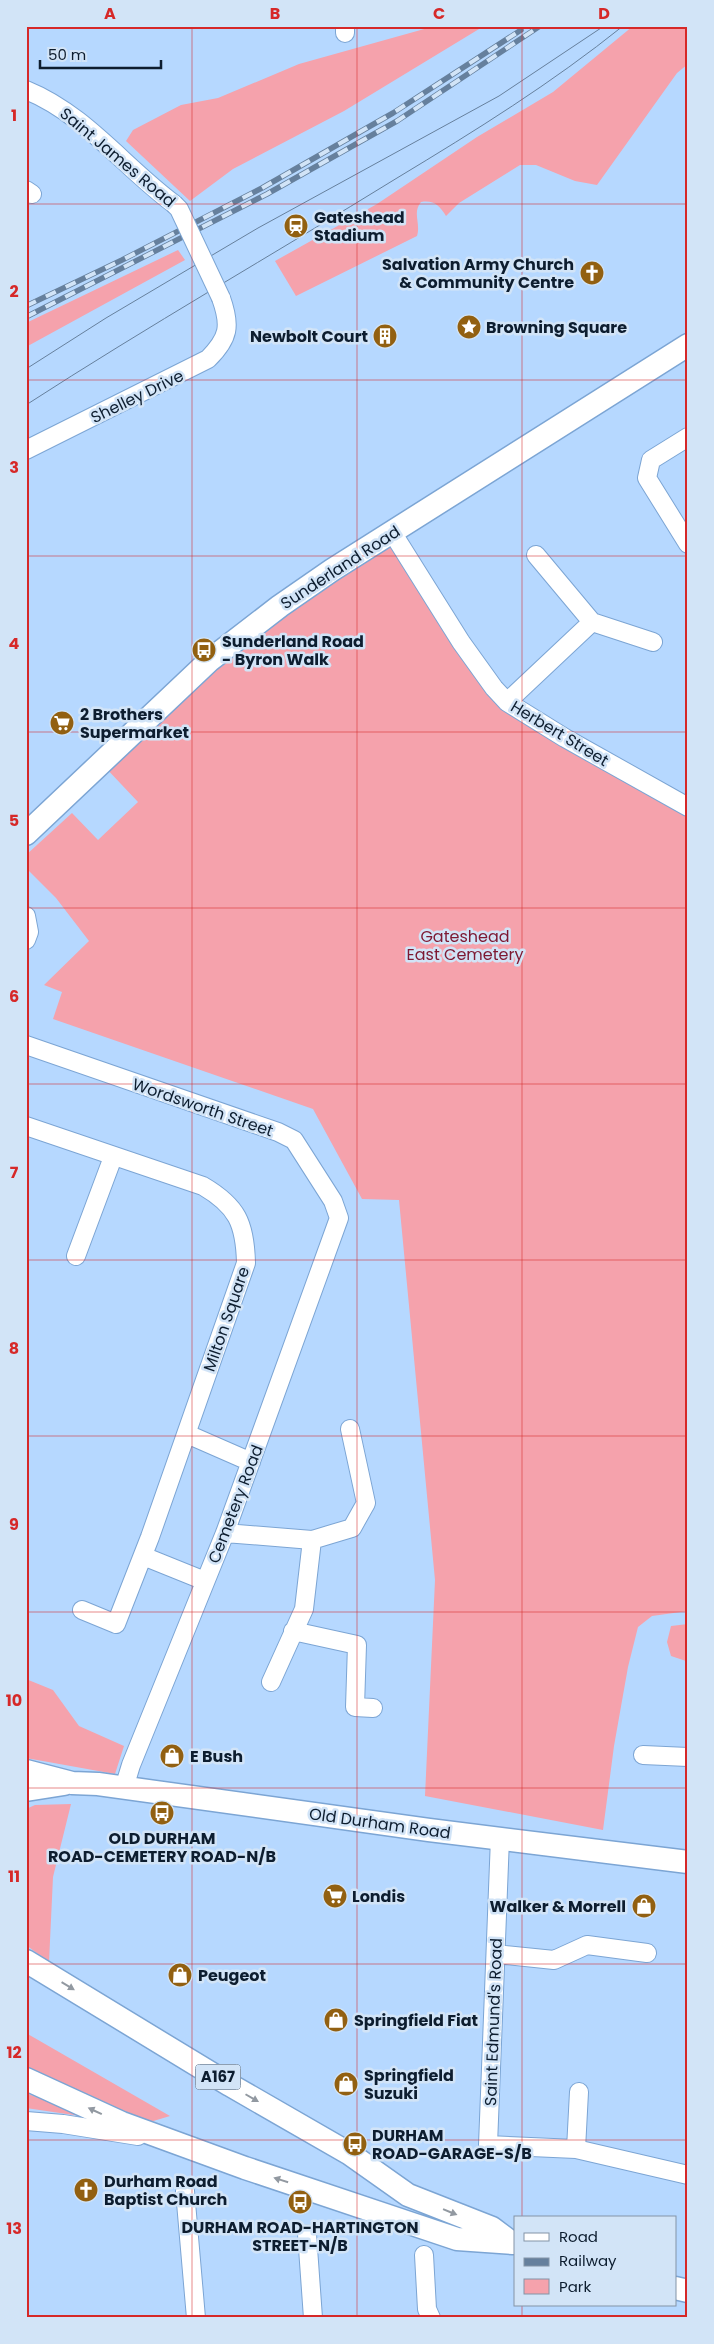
<svg xmlns="http://www.w3.org/2000/svg" width="714" height="2344" viewBox="0 0 714 2344" font-family="Poppins,sans-serif">
	<style>
		.green { fill: #f5a2ac }
		.lines { fill: none; stroke-linecap: round; stroke-linejoin: round }
		.minor-casing { stroke: #7ca5d4; stroke-width: 20 }
		.major-casing { stroke: #7ca5d4; stroke-width: 25 }
		.minor { stroke: #fff; stroke-width: 18 }
		.major { stroke: #fff; stroke-width: 22 }
		.tram { stroke: #66809d; stroke-width: 1 }
		.rail-casing { stroke: #66809d; stroke-width: 5.5 }
		.rail { stroke: #d2e4f7; stroke-width: 4; stroke-dasharray: 11; stroke-linecap: butt }
		.minor-bridge-casing { stroke: #7ca5d4; stroke-width: 20; stroke-linecap: butt }
		.minor-bridge { stroke: #fff; stroke-width: 18 }
		.oneway { fill: #9299a1 }
		.grid { fill: none; stroke: #d62828; stroke-width: 1; stroke-opacity: 0.55 }
		.labels { text-anchor: middle; stroke-width: 5; stroke-linejoin: round; paint-order: stroke }
		.shield { fill: #d2e4f7; stroke: #48596b; stroke-width: 1 }
		.shield-label { font-size: 15px; font-weight: bold; fill: #0d1d2f }
		.street-label { font-size: 16px; fill: #0d1d2f; stroke: #d2e4f7 }
		.poi-label { font-size: 16px; font-weight: bold; fill: #0d1d2f; stroke: #d2e4f7; text-anchor: start }
		.park-label { font-size: 16px; fill: #7d1832; stroke: #d2e4f7 }
		.neatline { fill: none; stroke: #d62828; stroke-width: 2 }
		.grid-label { font-size: 16px; text-anchor: middle; font-weight: bold; fill: #d62828 }
	</style>
	<rect width="100%" height="100%" fill="#b6d8ff"/>
	<!-- green -->
	<path class="green" d="M435,26H484L344,111L233,169L190,201L126,141L133,130L181,105L218,98L299,64Z
		M633,26H688V64L677,73L597,185L575,181L536,165H520L459,203L446,216C439,205 434,200 421,202C412,213 421,223 417,236L296,296L275,261L377,204L477,137L553,92Z
		M178,250L185,260L26,347V323Z
		M391,537L492,692L688,813V1611L652,1616L638,1627L628,1667L614,1746L603,1830L425,1796L435,1580L399,1200L362,1199L313,1109L53,1019L62,992L44,985L89,941L56,898L26,868V855L72,813L98,840L138,802L104,766L213,662Z
		M688,1624V1661H686L671,1656L667,1642L671,1626Z
		M26,1679L53,1690L79,1726L124,1746L115,1774L26,1758Z
		M71,1804L53,1877L49,1962L26,1945V1809L35,1805Z
		M26,2033L170,2116L150,2122L26,2068Z
		M26,2093L87,2117L26,2108Z"/>
	<g class="lines">
		<defs>
			<path id="minor" d="M345,26V33
				M26,90C85,114 124,167 174,204
				M26,190L32,194
				M688,437L651,460L647,478L688,544
				M26,450L208,359C229,338 231,326 221,298
				M392,532L461,642L494,688L507,702L565,738L688,807
				M536,555L592,622L653,642
				M507,702L592,622
				M26,916L29,932L26,940
				M26,1045L278,1132L294,1140L333,1201L339,1218L225,1533L131,1765L124,1788
				M26,1126L203,1186C237,1206 245,1223 246,1263L150,1537L116,1624L82,1610
				M76,1256L113,1157
				M187,1434L251,1462
				M225,1533L312,1540
				M143,1556L205,1581
				M293,1631L357,1645L355,1707L373,1708
				M271,1682L304,1609L312,1540L352,1528L366,1503L350,1429
				M643,1755L688,1757
				M500,1838L488,2145L576,2149L688,2175
				M496,1954L554,1960L587,1945L647,1953
				M26,2121L63,2124L138,2136
				M576,2149L579,2092
				M185,2191L196,2318
				M307,2234L313,2318
				M424,2255L427,2309L431,2318"/>
			<path id="major" d="M26,834L210,660L280,606L332,570L688,345
				M26,1771L72,1783L98,1784L429,1830L688,1862
				M26,1790L64,1784
				M26,1961L230,2085L350,2154L408,2195L492,2228L512,2243
				M26,2079L122,2123L245,2168L457,2239L513,2243
				M675,2288L688,2291"/>
		</defs>
		<!-- minor casing -->
		<use href="#minor" class="minor-casing"/>
		<!-- major casing -->
		<use href="#major" class="major-casing"/>
		<!-- minor -->
		<use href="#minor" class="minor"/>
		<!-- major -->
		<use href="#major" class="major"/>
		<!-- tram -->
		<path class="tram" d="M26,369L106,318L258,228L499,96L604,26
			M26,405C148,326 274,254 397,178C475,131 552,83 623,26"/>
		<defs>
			<path id="rail" d="M26,306L122,260L262,188L393,113L521,30
				M26,317L267,194L397,121L540,26"/>
		</defs>
		<!-- rail casing -->
		<use href="#rail" class="rail-casing"/>
		<!-- rail -->
		<use href="#rail" class="rail"/>
		<defs>
			<path id="minor-bridge" d="M174,204L179,209L221,298"/>
		</defs>
		<!-- minor-bridge casing -->
		<use href="#minor-bridge" class="minor-bridge-casing"/>
		<!-- minor-bridge -->
		<use href="#minor-bridge" class="minor-bridge"/>
	</g>
	<!-- one-way arrows -->
	<defs><path id="oneway-solid" d="M-6-.8H1V-3.2L6.5 0L1 3.2V.8H-6Z" transform="scale(1.25)"/></defs>
	<g class="oneway">
		<use href="#oneway-solid" transform="translate(68 1986) rotate(31)"/>
		<use href="#oneway-solid" transform="translate(252 2098) rotate(30)"/>
		<use href="#oneway-solid" transform="translate(95 2111) rotate(-155)"/>
		<use href="#oneway-solid" transform="translate(281 2180) rotate(-162)"/>
		<use href="#oneway-solid" transform="translate(450 2212) rotate(22)"/>
	</g>
	<!-- grid -->
	<path class="grid" d="M192,26V2318M357,26V2318M522,26V2218M26,204H688M26,380H688M26,556H688M26,732H688M26,908H688M26,1084H688M26,1260H688M26,1436H688M26,1612H688M26,1788H688M26,1964H688M26,2140H688M522,2305V2318"/>
	<!-- icons -->
	<defs>
		<symbol id="station-disc" viewBox="-11 -11 22 22"><circle r="9.5" fill="#926011" stroke="#d2e4f7"/><path d="M-3-6H3Q5-6 5-4V2Q5 4 3 4L4.5 6H3L1.5 4h-3L-3 6H-4.5L-3 4Q-5 4-5 2V-4Q-5-6-3-6ZM-3.5-4v3h7v-3ZM-3.5 1v1.5H-2V1ZM2 1v1.5H3.5V1Z" fill="#fff"/></symbol>
		<symbol id="church-disc" viewBox="-11 -11 22 22"><circle r="9.5" fill="#926011" stroke="#d2e4f7"/><path d="M-1.2-6h2.4v3.5h3.3v2.4h-3.3V6h-2.4V-.1h-3.3v-2.4h3.3Z" fill="#fff"/></symbol>
		<symbol id="sight-disc" viewBox="-11 -11 22 22"><circle r="9.5" fill="#926011" stroke="#d2e4f7"/><path d="M0-6L1.8-2.2L6-1.7L2.9 1.2L3.7 5.4L0 3.3L-3.7 5.4L-2.9 1.2L-6-1.7L-1.8-2.2Z" fill="#fff"/></symbol>
		<symbol id="building-disc" viewBox="-11 -11 22 22"><circle r="9.5" fill="#926011" stroke="#d2e4f7"/><path d="M-4-6H4V6H1V3H-1V6H-4ZM-2.5-4.3h1.7v1.8h-1.7ZM.8-4.3h1.7v1.8H.8ZM-2.5-1h1.7V.8h-1.7ZM.8-1h1.7V.8H.8Z" fill="#fff"/></symbol>
		<symbol id="bus-disc" viewBox="-11 -11 22 22"><circle r="9.5" fill="#926011" stroke="#d2e4f7"/><path d="M-5-6H5V4H4V6H2V4H-2V6H-4V4H-5ZM-3.5-4V0h7V-4ZM-3.5 1.2v1.5H-2V1.2ZM2 1.2v1.5H3.5V1.2Z" fill="#fff"/></symbol>
		<symbol id="supermarket-disc" viewBox="-11 -11 22 22"><circle r="9.5" fill="#926011" stroke="#d2e4f7"/><path d="M-6-5.5h2.5l.6 2H6L4.5 2H-2.5L-4.4-4H-6ZM-1.5 3.2a1.3 1.3 0 1 0 .1 0ZM3 3.2a1.3 1.3 0 1 0 .1 0Z" fill="#fff"/></symbol>
		<symbol id="shop-disc" viewBox="-11 -11 22 22"><circle r="9.5" fill="#926011" stroke="#d2e4f7"/><path d="M-5-2.5h2.3a2.7 3.5 0 0 1 5.4 0H5L5.5 6h-11ZM-1.5-2.5h3a1.5 2.3 0 0 0-3 0Z" fill="#fff"/></symbol>
	</defs>
	<g fill-rule="evenodd">
		<use href="#station-disc" x="282" y="212" width="28" height="28"/>
		<use href="#church-disc" x="578" y="259" width="28" height="28"/>
		<use href="#sight-disc" x="455" y="313" width="28" height="28"/>
		<use href="#building-disc" x="371" y="322" width="28" height="28"/>
		<use href="#bus-disc" x="190" y="636" width="28" height="28"/>
		<use href="#supermarket-disc" x="48" y="709" width="28" height="28"/>
		<use href="#shop-disc" x="158" y="1742" width="28" height="28"/>
		<use href="#bus-disc" x="148" y="1799" width="28" height="28"/>
		<use href="#supermarket-disc" x="321" y="1882" width="28" height="28"/>
		<use href="#shop-disc" x="630" y="1892" width="28" height="28"/>
		<use href="#shop-disc" x="166" y="1961" width="28" height="28"/>
		<use href="#shop-disc" x="322" y="2006" width="28" height="28"/>
		<use href="#shop-disc" x="332" y="2070" width="28" height="28"/>
		<use href="#bus-disc" x="341" y="2130" width="28" height="28"/>
		<use href="#church-disc" x="72" y="2176" width="28" height="28"/>
		<use href="#bus-disc" x="286" y="2188" width="28" height="28"/>
	</g>
	<g class="labels">
		<!-- shield labels -->
		<rect class="shield" x="195.5" y="2064.5" width="45" height="25" rx="4"/>
		<g class="shield-label">
			<text x="218" y="2082">A167</text>
		</g>
		<!-- street labels -->
		<g class="street-label">
			<text transform="translate(118 157) rotate(40)" y="6">Saint James Road</text>
			<text transform="translate(137 396) rotate(-26)" y="6">Shelley Drive</text>
			<text transform="translate(340 567) rotate(-33)" y="6">Sunderland Road</text>
			<text transform="translate(560 733) rotate(31)" y="6">Herbert Street</text>
			<text transform="translate(203 1107) rotate(19)" y="6">Wordsworth Street</text>
			<text transform="translate(226 1319) rotate(-71)" y="6">Milton Square</text>
			<text transform="translate(235 1504) rotate(-69)" y="6">Cemetery Road</text>
			<text transform="translate(380 1823) rotate(8)" y="6">Old Durham Road</text>
			<text transform="translate(493 2022) rotate(-88)" y="6">Saint Edmund's Road</text>
		</g>
		<!-- poi labels -->
		<g class="poi-label">
			<text x="314" y="223">Gateshead<tspan x="314" dy="18">Stadium</tspan></text>
			<text x="574" y="270" text-anchor="end">Salvation Army Church<tspan x="574" dy="18">&amp; Community Centre</tspan></text>
			<text x="486" y="333">Browning Square</text>
			<text x="368" y="342" text-anchor="end">Newbolt Court</text>
			<text x="222" y="647">Sunderland Road<tspan x="222" dy="18">- Byron Walk</tspan></text>
			<text x="80" y="720">2 Brothers<tspan x="80" dy="18">Supermarket</tspan></text>
			<text x="190" y="1762">E Bush</text>
			<text x="162" y="1844" text-anchor="middle">OLD DURHAM<tspan x="162" dy="18">ROAD-CEMETERY ROAD-N/B</tspan></text>
			<text x="352" y="1902">Londis</text>
			<text x="626" y="1912" text-anchor="end">Walker &amp; Morrell</text>
			<text x="198" y="1981">Peugeot</text>
			<text x="354" y="2026">Springfield Fiat</text>
			<text x="364" y="2081">Springfield<tspan x="364" dy="18">Suzuki</tspan></text>
			<text x="372" y="2141">DURHAM<tspan x="372" dy="18">ROAD-GARAGE-S/B</tspan></text>
			<text x="104" y="2187">Durham Road<tspan x="104" dy="18">Baptist Church</tspan></text>
			<text x="300" y="2233" text-anchor="middle">DURHAM ROAD-HARTINGTON<tspan x="300" dy="18">STREET-N/B</tspan></text>
		</g>
		<!-- park labels -->
		<g class="park-label">
			<text x="465" y="942">Gateshead<tspan x="465" dy="18">East Cemetery</tspan></text>
		</g>
	</g>
	<!-- border -->
	<rect width="714" height="2344" fill="none" stroke="#d2e4f7" stroke-width="55"/>
	<!-- legend -->
	<rect x="514" y="2216" width="162" height="90" fill="#d2e4f7" stroke="#8394a7"/>
	<rect x="524" y="2233" width="25" height="8" fill="#ffffff" stroke="#8394a7"/>
	<text x="559" y="2242" font-size="15" fill="#0d1d2f">Road</text>
	<rect x="524" y="2258" width="25" height="8" fill="#66809d" stroke="#8394a7"/>
	<text x="559" y="2266" font-size="15" fill="#0d1d2f">Railway</text>
	<rect x="524" y="2279" width="25" height="15" fill="#f5a2ac" stroke="#8394a7"/>
	<text x="559" y="2292" font-size="15" fill="#0d1d2f">Park</text>
	<!-- scale -->
	<path d="M40 60v8h121v-8" fill="none" stroke="#0d1d2f" stroke-width="2.5"/>
	<text x="48" y="60" font-size="15" fill="#0d1d2f" stroke="#d2e4f7" stroke-width="4" paint-order="stroke">50 m</text>
	<rect x="28" y="28" width="658" height="2288" class="neatline"/>
	<g class="grid-label">
		<text x="110" y="19">A</text>
		<text x="275" y="19">B</text>
		<text x="439" y="19">C</text>
		<text x="604" y="19">D</text>
		<text x="14" y="121">1</text>
		<text x="14" y="297">2</text>
		<text x="14" y="473">3</text>
		<text x="14" y="649">4</text>
		<text x="14" y="826">5</text>
		<text x="14" y="1002">6</text>
		<text x="14" y="1178">7</text>
		<text x="14" y="1354">8</text>
		<text x="14" y="1530">9</text>
		<text x="14" y="1706">10</text>
		<text x="14" y="1882">11</text>
		<text x="14" y="2058">12</text>
		<text x="14" y="2234">13</text>
	</g>
</svg>
